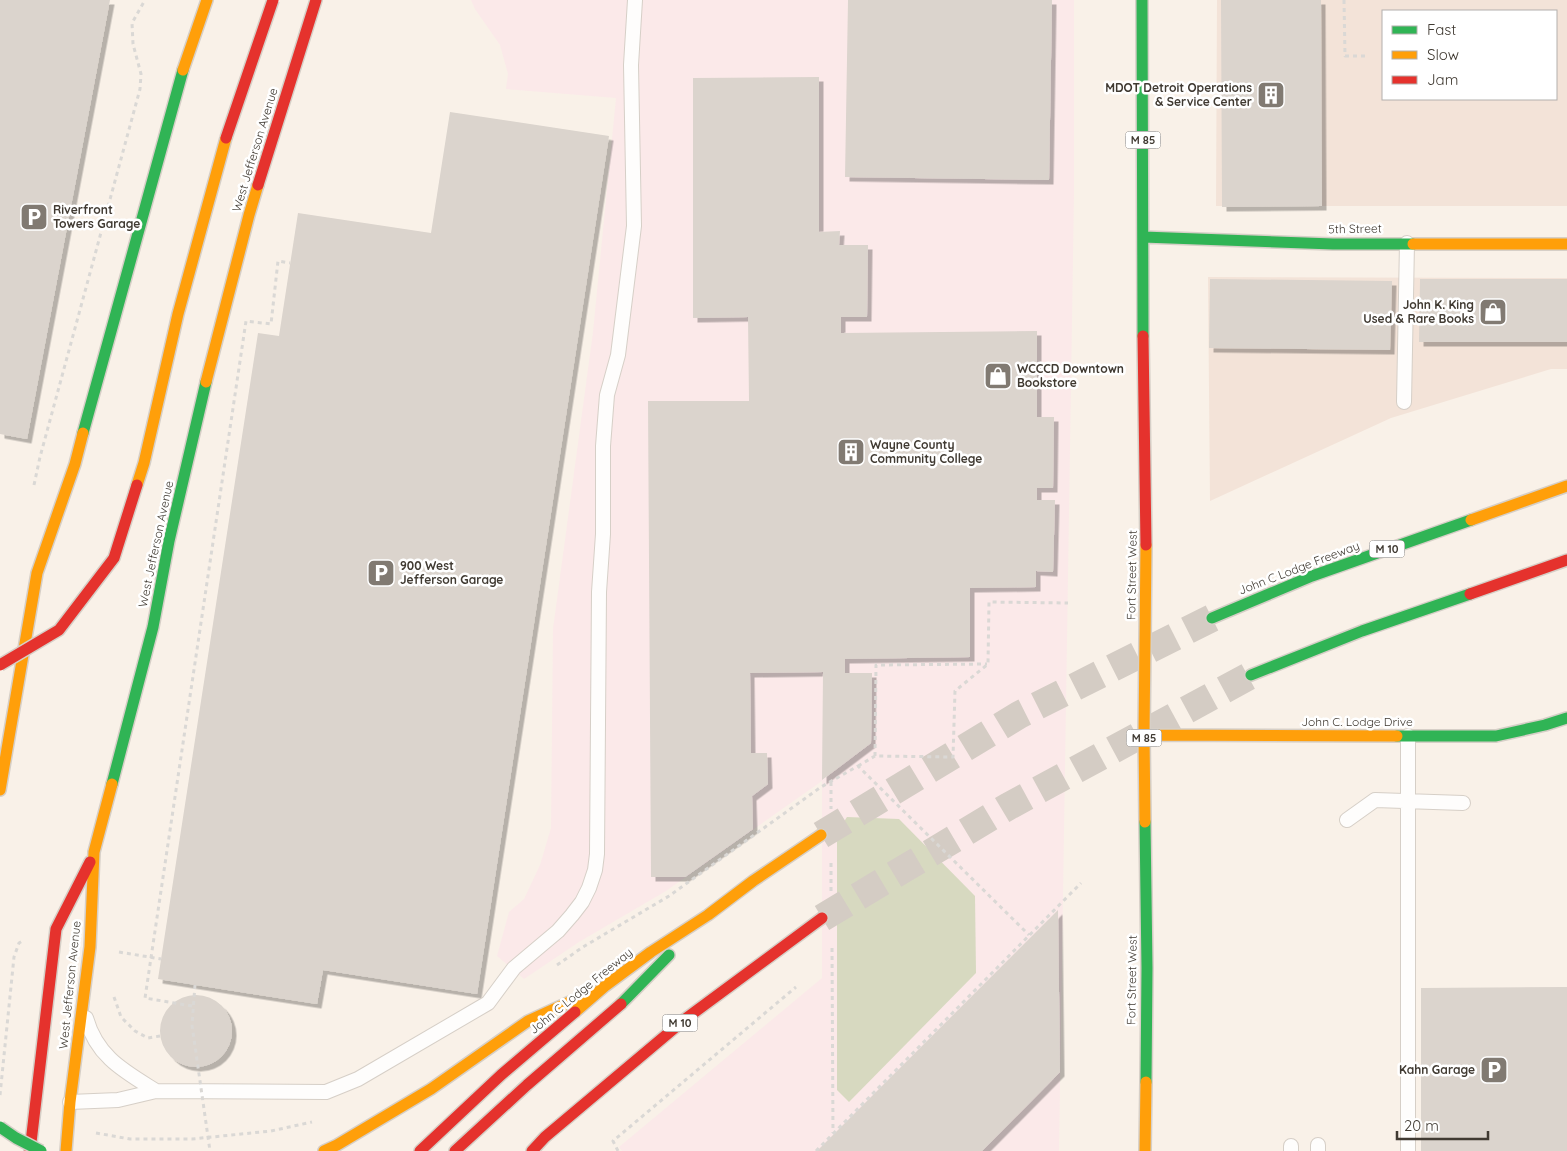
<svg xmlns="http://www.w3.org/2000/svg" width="1567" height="1151" viewBox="0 0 1567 1151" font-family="Quicksand,sans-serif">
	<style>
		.commercial { fill: #f3e3d8; fill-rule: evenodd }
		.education { fill: #fbe9e9 }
		.green { fill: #d7d9c0 }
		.building { fill: #dbd4cd; filter: url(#shadow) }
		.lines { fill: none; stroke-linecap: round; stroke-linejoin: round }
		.highway-tunnel { stroke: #d4ccc4; stroke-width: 28; stroke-dasharray: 28 14; stroke-linecap: butt }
		.lane-casing { stroke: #d6cfc7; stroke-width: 16 }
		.fast-casing { stroke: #d6cfc7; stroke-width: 14 }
		.slow-casing { stroke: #d6cfc7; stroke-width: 14 }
		.jam-casing { stroke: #d6cfc7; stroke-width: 14 }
		.path { stroke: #dad8d5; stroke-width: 3; stroke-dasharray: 4 4; stroke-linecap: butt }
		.lane { stroke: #fefdfc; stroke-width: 14 }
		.fast { stroke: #30b455; stroke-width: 11 }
		.slow { stroke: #ff9f0a; stroke-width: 11 }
		.jam { stroke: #e5322d; stroke-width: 11 }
		.fast-bridge-casing { stroke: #d6cfc7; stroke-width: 14; stroke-linecap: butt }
		.slow-bridge-casing { stroke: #d6cfc7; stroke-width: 14; stroke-linecap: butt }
		.jam-bridge-casing { stroke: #d6cfc7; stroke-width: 14; stroke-linecap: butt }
		.path-bridge { stroke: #dad8d5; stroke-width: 3; stroke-dasharray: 4 4; stroke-linecap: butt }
		.fast-bridge { stroke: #30b455; stroke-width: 11 }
		.slow-bridge { stroke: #ff9f0a; stroke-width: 11 }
		.jam-bridge { stroke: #e5322d; stroke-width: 11 }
		.labels { text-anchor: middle; stroke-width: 5; stroke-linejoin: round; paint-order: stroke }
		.shield { fill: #fff; stroke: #797570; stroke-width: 1 }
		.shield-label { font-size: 11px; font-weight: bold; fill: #403a32 }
		.poi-label { font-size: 12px; font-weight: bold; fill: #403a32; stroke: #fff; text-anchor: start }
		.street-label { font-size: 12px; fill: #403a32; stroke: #fff }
	</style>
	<defs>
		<filter id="shadow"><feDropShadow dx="4.5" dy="4.5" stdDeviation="0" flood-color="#0004"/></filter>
	</defs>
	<rect width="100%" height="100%" fill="#f9f1e8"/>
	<!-- commercial -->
	<path class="commercial" d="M1217,0H1567V206H1216ZM1383,11H1556V99H1383Z
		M1208,277L1567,278V369H1551L1391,418L1210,501Z"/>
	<!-- education -->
	<path class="education" d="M471,0H1074V193L1059,1151H622L619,1147L822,978V781L666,891L579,942L524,979L497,956L509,912L524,899L540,865L551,828L553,629L593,332L616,98L506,89L508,74L500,45L475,9Z"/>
	<!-- green -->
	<path class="green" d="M847,817L899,819L975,896L976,973L849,1102L837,1090V832Z"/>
	<!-- building -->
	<path class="building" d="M0,0H110L27,439L0,434Z
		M848,0H1052L1049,180L845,177Z
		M1221,0H1321L1322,206L1222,207Z
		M819,77V232L840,231L839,245H868L867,317H841V333L1037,331V417H1054L1053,488H1037V500H1055L1053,572L1036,571V587L970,588V657L845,659V673H872L871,743L822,780L823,672L750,673L751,753H767L768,784L752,796L753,829L685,877H651L648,401H749L748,317L693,318V78Z
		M450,112L609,136L477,994L323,970L317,1004L158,979L258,333L279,336L298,213L431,233Z
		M1210,279L1392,281L1390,350L1209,348Z
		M1420,279H1567V342H1419Z
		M1058,910L1060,1072L982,1151H817Z
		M1567,987V1151H1421V988Z
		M160 1031a36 36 0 1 1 72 0a36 36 0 1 1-72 0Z"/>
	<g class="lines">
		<!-- highway-tunnel -->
		<path class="highway-tunnel" d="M821,835L1019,715L1212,618
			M822,918L1009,806L1251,675"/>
		<defs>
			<path id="lane" d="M1404,402L1407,243
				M1408,736V1151
				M1347,820L1375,800L1463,803
				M86,1018C97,1057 124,1071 156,1091
				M70,1102L118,1100L156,1091L326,1092L358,1079L488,1003L514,968L558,931L572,915L582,902L589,888L595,870L597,854L599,592L603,534V446L607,395L618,355L634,226L631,65L635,0
				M1291,1151V1146
				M1318,1151V1145"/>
			<path id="fast" d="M1142,0L1143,336
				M1143,237L1333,244H1413
				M83,433L183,70
				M1212,618L1312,576L1471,520
				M1251,675L1362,631L1470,594
				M1397,736H1496L1545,725L1567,718
				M112,784L153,627L169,541L206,382
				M1145,822L1147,968L1146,1082
				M621,1004L669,955"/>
			<path id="slow" d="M183,70L207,0
				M1413,244H1567
				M206,382L249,215L258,185
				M1471,520L1567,486
				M1144,735L1397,736
				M0,790L37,573L75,464L83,433
				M1145,822L1144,735L1146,545
				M575,1012L605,986L651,952L708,915L753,881L821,835
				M70,1102L90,947L94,852L112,784
				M66,1151L70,1102
				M324,1151L337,1145L431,1089L528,1021L574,1000
				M1145,1151L1146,1082"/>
			<path id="jam" d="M258,185L316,0
				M1143,336L1146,545
				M1470,594L1567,560
				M30,1151L56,929L90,862
				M420,1151L501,1075L575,1012
				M455,1151L527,1085L621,1004
				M532,1151L545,1137L684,1020L822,918"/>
		</defs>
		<!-- lane casing -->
		<use href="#lane" class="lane-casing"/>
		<!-- fast casing -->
		<use href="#fast" class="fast-casing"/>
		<!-- slow casing -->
		<use href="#slow" class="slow-casing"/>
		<!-- jam casing -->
		<use href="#jam" class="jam-casing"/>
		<!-- path -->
		<path class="path" d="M1344,0L1345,56H1367
			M34,485L40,457L140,89L141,74L133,44L132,23L145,0
			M875,756L876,665L987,664
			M858,766L875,756L953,757L955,691L988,664L989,602L1068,603
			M831,782V809
			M831,863V892
			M832,948L833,1133
			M119,952L161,959
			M557,965L583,947L669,896L821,787L858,766L1029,935
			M114,997L121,1017L135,1031L148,1038L160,1036
			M0,1095L14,957L19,943L24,940
			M96,1133L130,1139H192L271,1131L312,1122
			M618,1151L613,1141L796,987
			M816,1151L1081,883"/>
		<!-- lane -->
		<use href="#lane" class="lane"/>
		<!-- fast -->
		<use href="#fast" class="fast"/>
		<!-- slow -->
		<use href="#slow" class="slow"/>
		<!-- jam -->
		<use href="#jam" class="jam"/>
		<defs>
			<path id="fast-bridge" d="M0,1127L16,1138L41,1151"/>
			<path id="slow-bridge" d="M137,485L144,463L178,314L226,138"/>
			<path id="jam-bridge" d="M226,138L273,0
				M0,665L59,630L114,558L137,485"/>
		</defs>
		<!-- fast-bridge casing -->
		<use href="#fast-bridge" class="fast-bridge-casing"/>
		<!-- slow-bridge casing -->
		<use href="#slow-bridge" class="slow-bridge-casing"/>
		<!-- jam-bridge casing -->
		<use href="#jam-bridge" class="jam-bridge-casing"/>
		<!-- path-bridge -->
		<path class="path-bridge" d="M195,985L192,1025L210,1151
			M192,1006L145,998L246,321L271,324L278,261L290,263"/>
		<!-- fast-bridge -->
		<use href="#fast-bridge" class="fast-bridge"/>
		<!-- slow-bridge -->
		<use href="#slow-bridge" class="slow-bridge"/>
		<!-- jam-bridge -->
		<use href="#jam-bridge" class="jam-bridge"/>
	</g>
	<!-- icons -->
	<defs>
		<symbol id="building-square" viewBox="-11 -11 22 22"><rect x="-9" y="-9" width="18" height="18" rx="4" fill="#817a72" stroke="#fff"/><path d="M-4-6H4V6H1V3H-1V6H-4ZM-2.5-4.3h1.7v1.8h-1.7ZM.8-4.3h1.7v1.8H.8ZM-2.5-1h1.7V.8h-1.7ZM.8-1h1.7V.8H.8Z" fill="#fff"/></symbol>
		<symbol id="parking-square" viewBox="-11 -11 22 22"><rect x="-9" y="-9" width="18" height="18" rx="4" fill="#817a72" stroke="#fff"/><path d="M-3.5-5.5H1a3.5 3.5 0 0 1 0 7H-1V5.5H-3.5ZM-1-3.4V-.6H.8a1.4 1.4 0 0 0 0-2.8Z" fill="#fff"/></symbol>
		<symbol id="shop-square" viewBox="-11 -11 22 22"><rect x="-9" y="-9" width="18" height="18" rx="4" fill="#817a72" stroke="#fff"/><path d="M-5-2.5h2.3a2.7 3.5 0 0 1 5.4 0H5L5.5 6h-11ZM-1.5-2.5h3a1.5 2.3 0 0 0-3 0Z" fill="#fff"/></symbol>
	</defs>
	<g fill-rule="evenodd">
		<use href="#building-square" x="1255" y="79" width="32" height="32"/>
		<use href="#parking-square" x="18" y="201" width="32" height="32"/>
		<use href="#shop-square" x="1477" y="296" width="32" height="32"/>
		<use href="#shop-square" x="982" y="360" width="32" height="32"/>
		<use href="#building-square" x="835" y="436" width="32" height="32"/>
		<use href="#parking-square" x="365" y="557" width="32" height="32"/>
		<use href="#parking-square" x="1478" y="1054" width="32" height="32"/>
	</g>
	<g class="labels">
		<!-- shield labels -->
		<g class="shield">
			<rect x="1125.5" y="131.5" width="35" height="17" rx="4"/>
			<rect x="1369.5" y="540.5" width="35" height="17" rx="4"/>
			<rect x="1126.5" y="729.5" width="35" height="17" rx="4"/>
			<rect x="662.5" y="1014.5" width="35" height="17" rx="4"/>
		</g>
		<g class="shield-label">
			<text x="1143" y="144">M 85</text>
			<text x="1387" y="553">M 10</text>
			<text x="1144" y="742">M 85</text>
			<text x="680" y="1027">M 10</text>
		</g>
		<!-- poi labels -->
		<g class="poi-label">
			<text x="1252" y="92" text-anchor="end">MDOT Detroit Operations<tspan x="1252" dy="14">&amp; Service Center</tspan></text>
			<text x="53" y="214">Riverfront<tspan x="53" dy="14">Towers Garage</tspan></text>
			<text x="1474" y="309" text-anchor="end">John K. King<tspan x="1474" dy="14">Used &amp; Rare Books</tspan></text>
			<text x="1017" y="373">WCCCD Downtown<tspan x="1017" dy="14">Bookstore</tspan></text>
			<text x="870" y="449">Wayne County<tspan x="870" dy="14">Community College</tspan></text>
			<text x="400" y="570">900 West<tspan x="400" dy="14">Jefferson Garage</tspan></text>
			<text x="1475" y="1074" text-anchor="end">Kahn Garage</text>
		</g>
		<!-- street labels -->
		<g class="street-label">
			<text transform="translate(255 150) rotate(-73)" y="4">West Jefferson Avenue</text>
			<text transform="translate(1355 229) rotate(-1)" y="4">5th Street</text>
			<text transform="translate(156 544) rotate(-78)" y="4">West Jefferson Avenue</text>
			<text transform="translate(1299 568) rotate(-21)" y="4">John C Lodge Freeway</text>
			<text transform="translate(1132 575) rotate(-89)" y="4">Fort Street West</text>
			<text x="1357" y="726">John C. Lodge Drive</text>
			<text transform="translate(1132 980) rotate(-89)" y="4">Fort Street West</text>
			<text transform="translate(70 985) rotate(-84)" y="4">West Jefferson Avenue</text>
			<text transform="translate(581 991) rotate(-39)" y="4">John C Lodge Freeway</text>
		</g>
	</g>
	<!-- legend -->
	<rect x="1382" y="10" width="175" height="90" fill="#ffffff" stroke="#b3b0ad"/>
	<rect x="1392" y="26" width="25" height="8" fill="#30b455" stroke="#b3b0ad"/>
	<text x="1427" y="35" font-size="15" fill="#403a32">Fast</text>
	<rect x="1392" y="51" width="25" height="8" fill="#ff9f0a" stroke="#b3b0ad"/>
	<text x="1427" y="60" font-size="15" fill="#403a32">Slow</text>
	<rect x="1392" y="76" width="25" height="8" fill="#e5322d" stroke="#b3b0ad"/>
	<text x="1427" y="85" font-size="15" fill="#403a32">Jam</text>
	<!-- scale -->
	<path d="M1397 1131v8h91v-8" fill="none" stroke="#403a32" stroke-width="2.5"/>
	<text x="1404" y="1131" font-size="15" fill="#403a32" stroke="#ffffff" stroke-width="4" paint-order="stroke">20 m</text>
</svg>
